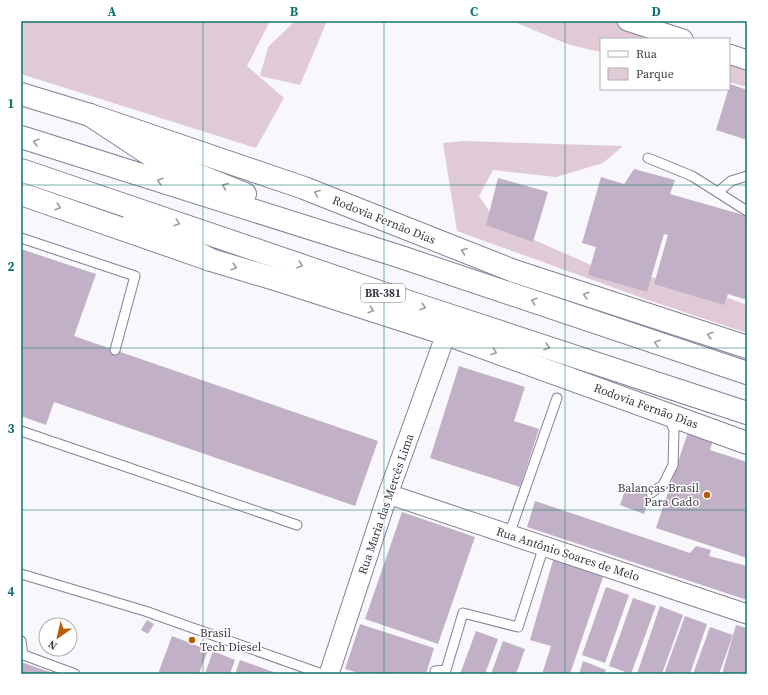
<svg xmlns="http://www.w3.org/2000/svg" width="768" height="695" viewBox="0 0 768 695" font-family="'Source Serif 4',serif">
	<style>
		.green { fill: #e0cad6 }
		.building { fill: #c2b1c6 }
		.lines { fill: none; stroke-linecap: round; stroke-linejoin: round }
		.service-casing { stroke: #857f96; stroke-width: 11 }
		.minor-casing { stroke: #857f96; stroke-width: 21 }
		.secondary-casing { stroke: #857f96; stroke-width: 24 }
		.motorway-casing { stroke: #857f96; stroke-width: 24 }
		.service { stroke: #fff; stroke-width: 9 }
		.minor { stroke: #fff; stroke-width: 19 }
		.secondary { stroke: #fff; stroke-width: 22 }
		.motorway { stroke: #fff; stroke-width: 22 }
		.oneway { stroke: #9e9ca2 }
		.grid { fill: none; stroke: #0f766e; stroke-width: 1; stroke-opacity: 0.55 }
		.poi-dot { fill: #b85d00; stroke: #fff; stroke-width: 1.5 }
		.labels { text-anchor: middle; stroke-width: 3; stroke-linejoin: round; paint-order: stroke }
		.shield { fill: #fff; stroke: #76757c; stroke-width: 1 }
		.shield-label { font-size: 11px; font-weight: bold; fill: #3c3a44 }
		.street-label { font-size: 12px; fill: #3c3a44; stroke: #fff }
		.poi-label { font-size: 12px; fill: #3c3a44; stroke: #fff; text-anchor: end }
		.neatline { fill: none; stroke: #0f766e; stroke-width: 1.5 }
		.grid-label { font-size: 13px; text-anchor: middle; font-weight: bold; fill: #0f766e }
	</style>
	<rect width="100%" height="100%" fill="#f8f7fc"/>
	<!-- green -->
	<path class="green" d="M21,21H270L247,66L284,98L256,148L21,74Z
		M295,21H327L300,85L260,76L268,47Z
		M512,21H610L670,39H601V52L570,45Z
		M729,56L747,62V87L729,82Z
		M463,141L623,146L603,163L556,177L493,170L479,196L498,224L600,269L689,283L747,305V333L645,299L457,231L443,143Z"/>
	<!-- building -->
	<path class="building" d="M730,84L747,90V140L716,130Z
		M634,169L675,180L670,194L747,216V300L728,294L724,305L654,284L668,235L664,234L647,292L588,275L596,247L582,243L601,177L624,184Z
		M498,178L548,192L533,242L486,225Z
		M21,249L96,274L74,336L378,441L355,506L54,402L46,425L21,416Z
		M459,366L525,387L514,421L539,429L520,487L430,458Z
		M688,432L713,440L710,450L747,462V558L656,528Z
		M627,484L651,493L644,514L620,505Z
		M535,501L690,553L696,546L711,550L709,556L747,566V600L527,527Z
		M402,512L475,537L438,644L365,619Z
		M554,557L603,577L570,674H542L551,646L530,640Z
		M606,587L629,595L605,663L582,655Z
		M633,598L656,606L631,674L609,666Z
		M660,606L683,615L662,674H637Z
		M685,616L707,624L690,674H664Z
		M147,620L154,624L148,634L141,630Z
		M360,624L434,648L426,674H362L345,669Z
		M736,625L747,628V674H722Z
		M710,627L733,635L719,674H693Z
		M476,631L498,639L485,674H460Z
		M172,636L208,650L199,674H158Z
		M503,641L525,649L516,674H491Z
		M213,651L235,660L230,674H205Z
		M240,660L279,674H235Z
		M583,661L606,670L604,674H579Z
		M21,662L56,674H21Z"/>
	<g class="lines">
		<defs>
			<path id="service" d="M648,158L692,176L747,211
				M718,192L731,181L747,176
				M21,238L135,276L115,350
				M21,431L297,525
				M651,493L663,485L673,465L674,430L669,418
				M509,535L557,398
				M21,574L145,611L322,674
				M21,641L23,655
				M21,654L75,674
				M435,671L446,670L463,613L518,627L544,546"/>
			<path id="minor" d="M627,21L683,39
				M729,54L747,60
				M388,494L747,614
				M329,674L388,494L446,334"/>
			<path id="secondary" d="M21,94L90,115L304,188L514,271L747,347
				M21,194L211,260L278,280L446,334L747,443"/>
			<path id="motorway" d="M90,115L155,158L245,194
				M21,137L398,256L747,373
				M21,170L415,304L747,413
				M134,220L211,260"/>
		</defs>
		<!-- service casing -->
		<use href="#service" class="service-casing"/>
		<!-- minor casing -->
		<use href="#minor" class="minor-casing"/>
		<!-- secondary casing -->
		<use href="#secondary" class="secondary-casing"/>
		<!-- motorway casing -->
		<use href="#motorway" class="motorway-casing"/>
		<!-- service -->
		<use href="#service" class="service"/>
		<!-- minor -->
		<use href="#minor" class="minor"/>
		<!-- secondary -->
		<use href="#secondary" class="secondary"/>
		<!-- motorway -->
		<use href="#motorway" class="motorway"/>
	</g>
	<!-- one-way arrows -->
	<defs><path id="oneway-chevron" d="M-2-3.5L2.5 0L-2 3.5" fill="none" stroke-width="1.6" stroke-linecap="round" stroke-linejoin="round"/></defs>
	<g class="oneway">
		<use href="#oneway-chevron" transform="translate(36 142) rotate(-163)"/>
		<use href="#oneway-chevron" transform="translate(160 181) rotate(-163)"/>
		<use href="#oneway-chevron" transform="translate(225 186) rotate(-158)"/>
		<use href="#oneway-chevron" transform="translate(317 193) rotate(-158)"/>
		<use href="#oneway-chevron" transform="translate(58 207) rotate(19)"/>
		<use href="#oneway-chevron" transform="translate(177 223) rotate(19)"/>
		<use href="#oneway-chevron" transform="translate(464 251) rotate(-158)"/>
		<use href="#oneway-chevron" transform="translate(300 265) rotate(19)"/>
		<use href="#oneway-chevron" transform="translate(234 267) rotate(17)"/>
		<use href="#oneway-chevron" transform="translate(586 295) rotate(-162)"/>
		<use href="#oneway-chevron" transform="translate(534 301) rotate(-161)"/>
		<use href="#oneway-chevron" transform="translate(423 307) rotate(18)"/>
		<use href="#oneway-chevron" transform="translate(371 310) rotate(18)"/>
		<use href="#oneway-chevron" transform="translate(710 335) rotate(-162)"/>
		<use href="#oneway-chevron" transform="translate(657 343) rotate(-161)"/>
		<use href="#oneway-chevron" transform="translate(547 347) rotate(18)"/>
		<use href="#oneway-chevron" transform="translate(494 352) rotate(20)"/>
	</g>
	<!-- grid -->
	<path class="grid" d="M203,21V674M384,21V674M565,21V674M21,185H747M21,348H747M21,510H747"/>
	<!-- markers -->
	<g class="poi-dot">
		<circle cx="707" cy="495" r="4"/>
		<circle cx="192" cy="640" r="4"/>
	</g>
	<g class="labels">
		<!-- shield labels -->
		<rect class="shield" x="361" y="284" width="44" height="18" rx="3"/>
		<g class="shield-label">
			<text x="383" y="297">BR-381</text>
		</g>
		<!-- street labels -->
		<g class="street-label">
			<text transform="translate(384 220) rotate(22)" y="4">Rodovia Fernão Dias</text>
			<text transform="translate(646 406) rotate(20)" y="4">Rodovia Fernão Dias</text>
			<text transform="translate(386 504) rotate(-71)" y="4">Rua Maria das Mercês Lima</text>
			<text transform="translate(568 554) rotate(18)" y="4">Rua Antônio Soares de Melo</text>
		</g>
		<!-- poi labels -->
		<g class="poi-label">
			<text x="699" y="492">Balanças Brasil<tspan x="699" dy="14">Para Gado</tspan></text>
			<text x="200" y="637" text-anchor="start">Brasil<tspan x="200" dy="14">Tech Diesel</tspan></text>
		</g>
	</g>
	<!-- border -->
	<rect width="768" height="695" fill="none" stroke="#ffffff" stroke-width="44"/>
	<!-- legend -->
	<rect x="600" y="38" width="130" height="52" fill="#ffffff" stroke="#b1b0b4"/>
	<rect x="608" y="51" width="20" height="6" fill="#ffffff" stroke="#b1b0b4"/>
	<text x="636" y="58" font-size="12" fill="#3c3a44">Rua</text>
	<rect x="608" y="68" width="20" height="12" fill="#e0cad6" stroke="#b1b0b4"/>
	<text x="636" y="78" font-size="12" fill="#3c3a44">Parque</text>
	<!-- north arrow -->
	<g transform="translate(58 637) rotate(214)"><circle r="19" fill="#ffffff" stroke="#b1b0b4"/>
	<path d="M0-3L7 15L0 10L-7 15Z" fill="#b85d00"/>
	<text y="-6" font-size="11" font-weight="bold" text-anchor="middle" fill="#3c3a44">N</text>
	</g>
	<rect x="22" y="22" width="724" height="651" class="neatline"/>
	<g class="grid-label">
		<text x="112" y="16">A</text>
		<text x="294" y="16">B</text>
		<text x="474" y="16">C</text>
		<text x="656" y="16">D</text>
		<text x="11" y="108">1</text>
		<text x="11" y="271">2</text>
		<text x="11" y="433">3</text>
		<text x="11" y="596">4</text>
	</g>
</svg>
